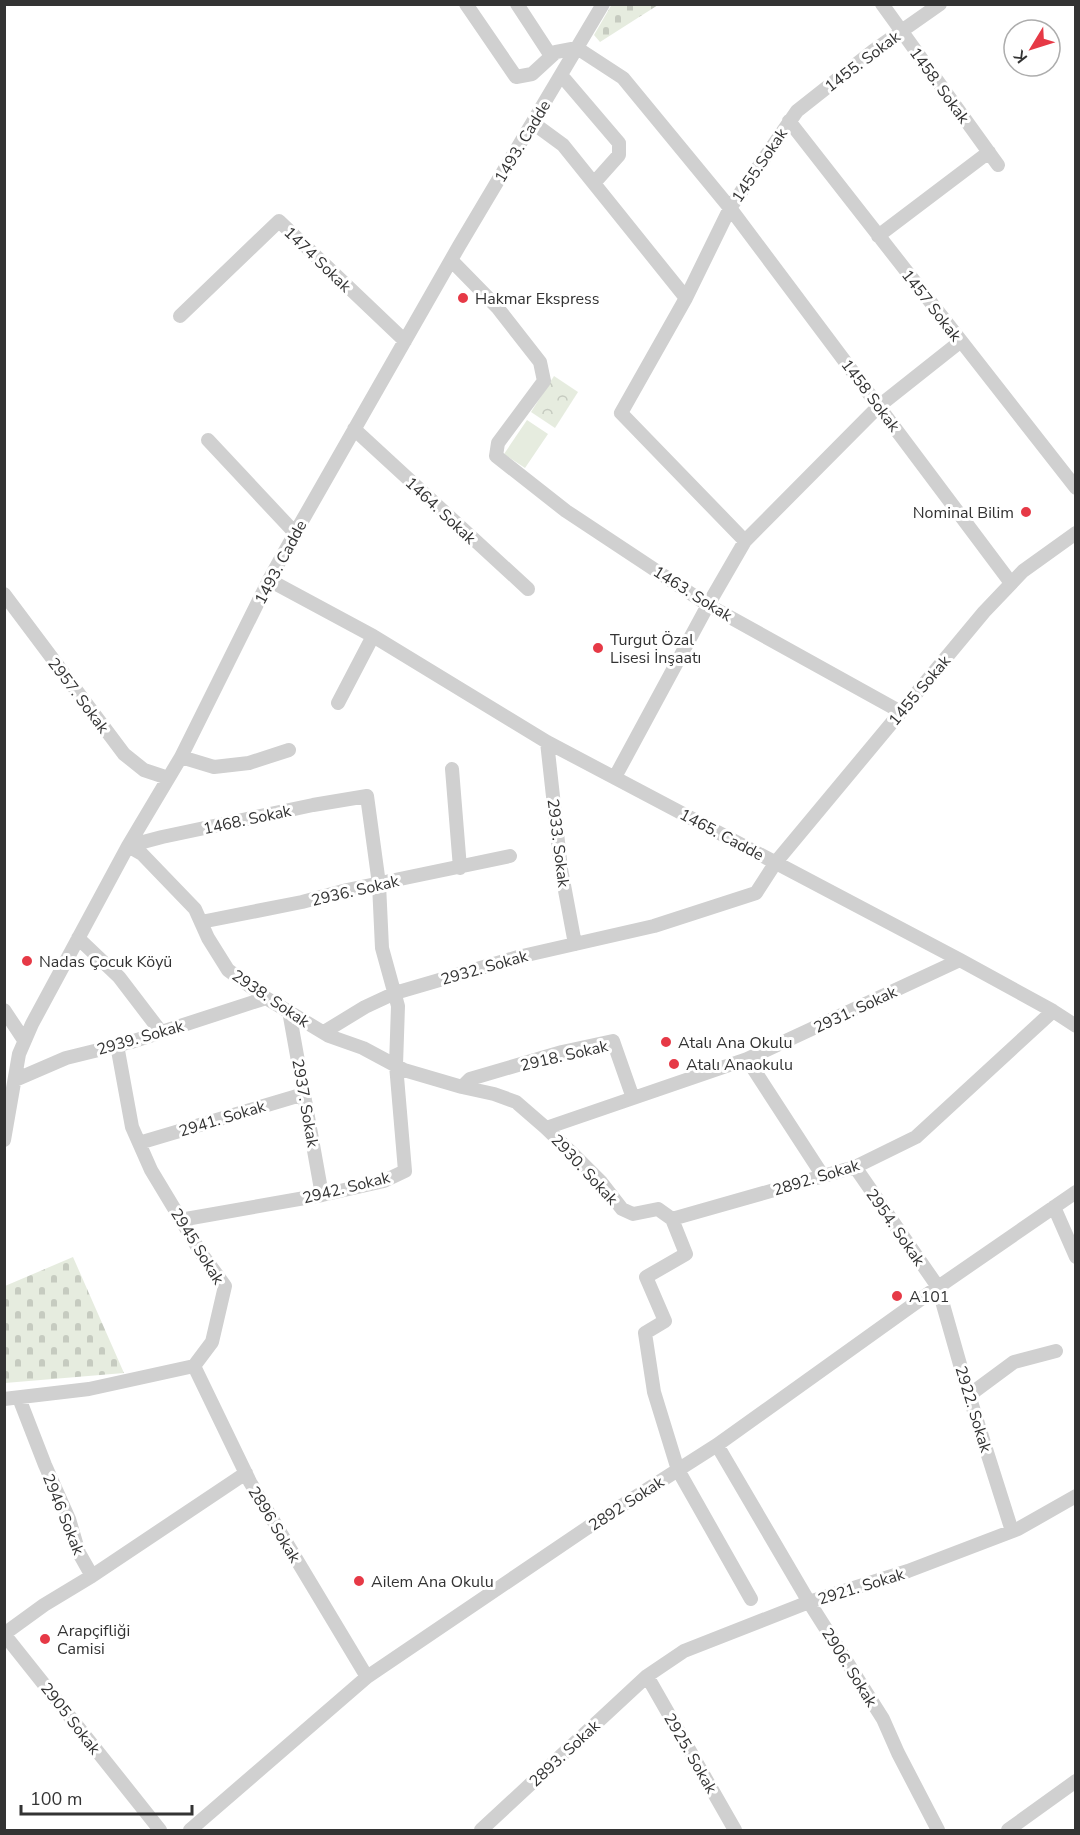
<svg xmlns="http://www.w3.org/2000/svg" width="1080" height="1835" viewBox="0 0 1080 1835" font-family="'Nunito Sans',sans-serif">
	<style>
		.cemetery { fill: url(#cemetery-stones) }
		.park { fill: url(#park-crowns) }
		.pitch { fill: #e6ecdf }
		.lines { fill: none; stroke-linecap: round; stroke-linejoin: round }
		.minor { stroke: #d0d0d0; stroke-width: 14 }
		.poi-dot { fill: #e63946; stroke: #fff; stroke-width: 2 }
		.labels { text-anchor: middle; stroke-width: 6; stroke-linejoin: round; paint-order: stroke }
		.street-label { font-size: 16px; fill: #333; stroke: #fff }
		.poi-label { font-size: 16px; fill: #333; stroke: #fff; text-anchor: start }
	</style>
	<defs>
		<pattern id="cemetery-stones" width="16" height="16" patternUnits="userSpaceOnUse" patternTransform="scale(1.5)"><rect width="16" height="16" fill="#e6ecdf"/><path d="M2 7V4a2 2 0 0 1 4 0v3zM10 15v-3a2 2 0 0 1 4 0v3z" fill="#c6cbc0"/></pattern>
		<pattern id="park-crowns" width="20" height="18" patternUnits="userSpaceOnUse" patternTransform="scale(1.5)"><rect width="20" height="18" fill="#e6ecdf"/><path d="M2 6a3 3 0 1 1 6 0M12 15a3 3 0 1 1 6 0" fill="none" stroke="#c6cbc0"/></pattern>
	</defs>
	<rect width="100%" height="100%" fill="#fff"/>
	<!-- cemetery -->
	<path class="cemetery" d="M612,4H658V5L600,42L594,35Z
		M73,1257L124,1373L5,1383V1286Z"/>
	<!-- park -->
	<path class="park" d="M554,376L578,392L555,428L531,412Z"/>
	<!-- pitch -->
	<path class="pitch" d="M527,420L548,434L525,468L504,454Z"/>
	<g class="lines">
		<!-- minor -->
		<path class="minor" d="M466,4L516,77L532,74L556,52L577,48L623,78L730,208L1011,583
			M517,4L551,56
			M882,4L998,165
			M561,75L619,143V155L594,183
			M789,121L1076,488
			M533,123L563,145L686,298
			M878,236L989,152
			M451,260L497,307L540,362L544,381L498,443L496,456L566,511L708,605L901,712
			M180,316L279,221L405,341
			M354,429L528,589
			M208,440L295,533
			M745,541L621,413L686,298L730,208L797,111L873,51L940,4
			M269,580L373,636L338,703
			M4,594L124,754L144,770L168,778
			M373,636L547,742L960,960L1053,1011L1076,1026
			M547,742L561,869L575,944
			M181,757L214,767L249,763L289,750
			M452,769L460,868
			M615,777L708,605L745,541L879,406L961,341
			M128,846L142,854L195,909L208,938L228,970L266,998L329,1036L363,1048L404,1070L462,1087L494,1094L516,1102L546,1128L578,1159L601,1182L622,1209L633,1214L658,1209L672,1219L686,1254L646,1277L665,1321L645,1333L654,1392L678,1470L751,1599
			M128,846L162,837L313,805L367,796L379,884L382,948L398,1006L396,1065L405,1171L384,1181L322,1195L180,1220
			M201,922L302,902L347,890L510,856
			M78,938L119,977L161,1032
			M4,1010L24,1040
			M289,1011L322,1195
			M324,1032L365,1007L395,993L518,957L654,926L756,893L776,862L984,612L1023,571L1076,533
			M747,1059L823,1176
			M15,1080L66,1058L131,1042L266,998
			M462,1087L470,1079L562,1052L613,1041L633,1098
			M546,1128L747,1059L960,960
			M4,1140L19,1054L32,1024L128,846L181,757L269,580L298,528L459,246L603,4
			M139,1143L304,1094
			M855,1167L938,1287L967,1389L1012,1531
			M1054,1207L1076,1257
			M672,1219L855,1167L916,1137L1053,1011
			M194,1366L250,1482L367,1677
			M967,1389L972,1393L1014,1362L1056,1351
			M19,1398L45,1465L69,1519L79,1553L92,1576L44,1605L4,1634L160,1830
			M4,1399L89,1389L194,1366L212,1342L225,1286L201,1253L151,1170L132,1127L117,1045
			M717,1445L809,1602L883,1719L898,1753L938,1830
			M92,1576L246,1473
			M647,1676L735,1830
			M190,1830L367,1677L587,1528L717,1445L928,1294L1076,1192
			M481,1830L647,1676L684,1651L809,1602L908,1571L1018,1529L1076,1496
			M1008,1830L1076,1781"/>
	</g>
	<!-- markers -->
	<g class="poi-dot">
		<circle cx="463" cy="298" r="6"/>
		<circle cx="1026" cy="512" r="6"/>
		<circle cx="598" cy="648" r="6"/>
		<circle cx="27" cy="961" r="6"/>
		<circle cx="666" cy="1042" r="6"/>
		<circle cx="674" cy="1064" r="6"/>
		<circle cx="897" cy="1296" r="6"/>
		<circle cx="359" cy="1581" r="6"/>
		<circle cx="45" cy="1639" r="6"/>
	</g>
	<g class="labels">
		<!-- street labels -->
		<g class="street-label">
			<text transform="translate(862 61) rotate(-37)" y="6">1455. Sokak</text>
			<text transform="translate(940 85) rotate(54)" y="6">1458. Sokak</text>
			<text transform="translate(522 141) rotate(-59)" y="6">1493. Cadde</text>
			<text transform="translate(759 165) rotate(-56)" y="6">1455.Sokak</text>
			<text transform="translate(318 259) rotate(44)" y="6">1474 Sokak</text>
			<text transform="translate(932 305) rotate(52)" y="6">1457 Sokak</text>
			<text transform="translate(871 395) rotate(53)" y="6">1458 Sokak</text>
			<text transform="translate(441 510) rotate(43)" y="6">1464. Sokak</text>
			<text transform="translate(280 562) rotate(-62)" y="6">1493. Cadde</text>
			<text transform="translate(693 593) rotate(32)" y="6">1463. Sokak</text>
			<text transform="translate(919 690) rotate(-50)" y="6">1455 Sokak</text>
			<text transform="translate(79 695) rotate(53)" y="6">2957. Sokak</text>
			<text transform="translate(247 819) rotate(-12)" y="6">1468. Sokak</text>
			<text transform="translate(722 834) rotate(28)" y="6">1465. Cadde</text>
			<text transform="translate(559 843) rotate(83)" y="6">2933. Sokak</text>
			<text transform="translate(355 890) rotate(-13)" y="6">2936. Sokak</text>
			<text transform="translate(484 967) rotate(-16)" y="6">2932. Sokak</text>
			<text transform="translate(271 998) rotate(34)" y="6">2938. Sokak</text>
			<text transform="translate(855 1009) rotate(-25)" y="6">2931. Sokak</text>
			<text transform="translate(140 1037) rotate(-16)" y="6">2939. Sokak</text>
			<text transform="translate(564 1055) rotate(-13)" y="6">2918. Sokak</text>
			<text transform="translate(306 1103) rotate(80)" y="6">2937. Sokak</text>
			<text transform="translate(222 1118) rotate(-17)" y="6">2941. Sokak</text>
			<text transform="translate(585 1169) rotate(47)" y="6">2930. Sokak</text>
			<text transform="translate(816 1177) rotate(-17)" y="6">2892. Sokak</text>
			<text transform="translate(346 1187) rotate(-14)" y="6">2942. Sokak</text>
			<text transform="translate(896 1227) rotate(55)" y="6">2954. Sokak</text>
			<text transform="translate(198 1246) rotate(58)" y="6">2945 Sokak</text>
			<text transform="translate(974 1409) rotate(73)" y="6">2922. Sokak</text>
			<text transform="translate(626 1503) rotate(-33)" y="6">2892 Sokak</text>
			<text transform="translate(64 1514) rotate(68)" y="6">2946 Sokak</text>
			<text transform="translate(275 1524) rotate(59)" y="6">2896 Sokak</text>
			<text transform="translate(861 1586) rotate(-17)" y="6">2921. Sokak</text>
			<text transform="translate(850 1667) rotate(58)" y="6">2906. Sokak</text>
			<text transform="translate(71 1718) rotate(52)" y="6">2905 Sokak</text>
			<text transform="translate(564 1753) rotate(-43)" y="6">2893. Sokak</text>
			<text transform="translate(691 1753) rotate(60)" y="6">2925. Sokak</text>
		</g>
		<!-- poi labels -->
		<g class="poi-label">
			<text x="475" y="304">Hakmar Ekspress</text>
			<text x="1014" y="518" text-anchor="end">Nominal Bilim</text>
			<text x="610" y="645">Turgut Özal<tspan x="610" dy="18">Lisesi İnşaatı</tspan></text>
			<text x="39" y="967">Nadas Çocuk Köyü</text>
			<text x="678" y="1048">Atalı Ana Okulu</text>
			<text x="686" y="1070">Atalı Anaokulu</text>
			<text x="909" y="1302">A101</text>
			<text x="371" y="1587">Ailem Ana Okulu</text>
			<text x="57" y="1636">Arapçifliği<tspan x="57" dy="18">Camisi</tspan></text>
		</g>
	</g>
	<!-- border -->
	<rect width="1080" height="1835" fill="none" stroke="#333333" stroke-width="12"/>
	<!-- north arrow -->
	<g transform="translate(1032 48) rotate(232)"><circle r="28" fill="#ffffff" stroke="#adadad" stroke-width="1.5"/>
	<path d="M0-4.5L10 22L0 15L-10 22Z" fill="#e63946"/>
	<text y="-9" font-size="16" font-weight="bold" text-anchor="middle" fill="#333333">K</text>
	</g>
	<!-- scale -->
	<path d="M21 1805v9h171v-9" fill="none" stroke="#333333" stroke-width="3"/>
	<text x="30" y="1805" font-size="18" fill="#333333" stroke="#ffffff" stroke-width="4.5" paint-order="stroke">100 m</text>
</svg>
